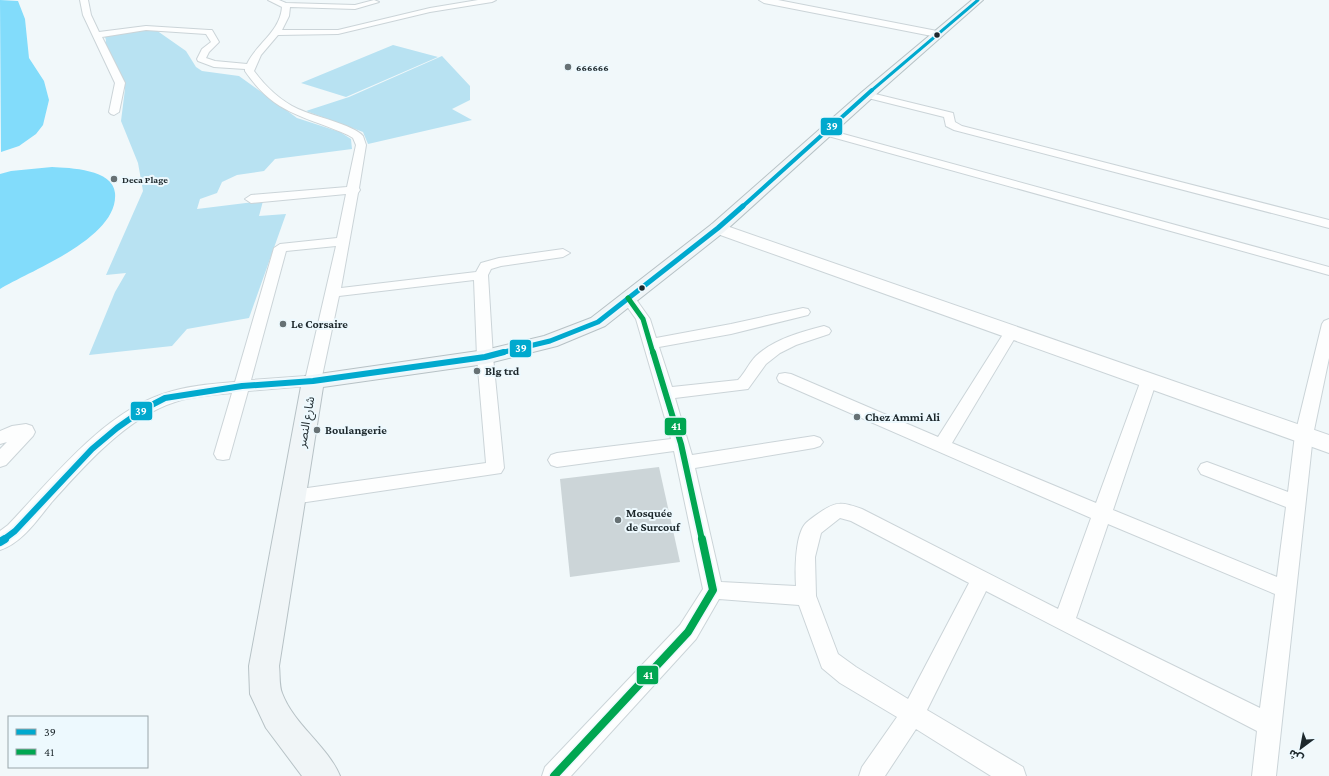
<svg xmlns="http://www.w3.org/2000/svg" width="1329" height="776" viewBox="0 0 1329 776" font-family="'Crimson Pro','Noto Sans Arabic',serif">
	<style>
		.green { fill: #b8e2f2 }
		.water { fill: #82dcfb }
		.building { fill: #ccd5d8 }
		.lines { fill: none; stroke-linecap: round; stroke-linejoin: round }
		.minor-casing { stroke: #cbd4d8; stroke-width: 2 }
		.tertiary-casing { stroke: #cbd4d8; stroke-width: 2 }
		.secondary-casing { stroke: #cbd4d8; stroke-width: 2 }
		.primary-casing { stroke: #b7c2c6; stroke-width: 2 }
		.minor { fill: #fdfefe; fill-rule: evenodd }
		.tertiary { fill: #fdfefe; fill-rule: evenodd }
		.secondary { fill: #fdfefe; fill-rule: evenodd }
		.primary { fill: #f0f5f7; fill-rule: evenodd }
		.bus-1-far4-casing { stroke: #edf9fe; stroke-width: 4.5 }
		.bus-1-far3-casing { stroke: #edf9fe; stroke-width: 6 }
		.bus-1-far2-casing { stroke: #edf9fe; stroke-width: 8 }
		.bus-1-far1-casing { stroke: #edf9fe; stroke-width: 10 }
		.bus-1-casing { stroke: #edf9fe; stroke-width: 11 }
		.bus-2-far2-casing { stroke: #edf9fe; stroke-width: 8 }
		.bus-2-far1-casing { stroke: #edf9fe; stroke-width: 10 }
		.bus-2-casing { stroke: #edf9fe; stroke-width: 11 }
		.bus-1-far4 { stroke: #00a9ce; stroke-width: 3 }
		.bus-1-far3 { stroke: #00a9ce; stroke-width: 4 }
		.bus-1-far2 { stroke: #00a9ce; stroke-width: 5 }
		.bus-1-far1 { stroke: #00a9ce; stroke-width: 6 }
		.bus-1 { stroke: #00a9ce; stroke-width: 8 }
		.bus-2-far2 { stroke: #00a651; stroke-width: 5 }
		.bus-2-far1 { stroke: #00a651; stroke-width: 6 }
		.bus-2 { stroke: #00a651; stroke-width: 8 }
		.bus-dot { fill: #1d282c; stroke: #edf9fe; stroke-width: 1.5 }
		.poi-dot { fill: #677174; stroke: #edf9fe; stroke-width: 1.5 }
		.labels { text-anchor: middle; stroke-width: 4; stroke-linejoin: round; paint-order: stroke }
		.far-poi-label { font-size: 10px; font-weight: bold; fill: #1d282c; stroke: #edf9fe; text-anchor: start }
		.poi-label { font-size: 12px; font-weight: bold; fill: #1d282c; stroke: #edf9fe; text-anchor: start }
		.street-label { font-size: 12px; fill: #1d282c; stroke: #edf9fe }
		.line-badge { stroke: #edf9fe; stroke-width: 1.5 }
		.badge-label { font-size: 11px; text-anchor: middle; font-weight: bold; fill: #fff }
	</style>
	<rect width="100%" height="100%" fill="#f1f8fa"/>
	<!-- green -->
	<path class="green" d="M135,30H156L186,51L196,67L202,71L239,76L297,118L340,132L351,139L352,149L275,159L264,171L237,175L222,182L217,193L200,199L197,209L263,201L259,216L286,214L249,318L187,329L172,346L89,355L115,292L126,273L106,275L143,191L138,163L121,121L125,89L105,45L106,40L105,37Z
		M393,45L438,57L346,97L301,83Z
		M442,56L470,86V100L452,109L472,120L368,144L363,132L306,111L349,97Z"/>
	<!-- water -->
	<path class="water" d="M0,0L18,1L25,19L29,58L44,81L49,100L43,125L36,134L19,146L1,152Z
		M52,167C70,168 113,169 115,193C119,238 31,270 0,289V174L11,171Z"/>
	<!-- building -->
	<path class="building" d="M659,467L680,562L570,577L560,479Z"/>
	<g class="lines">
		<defs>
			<path id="minor" d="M80,0H88L91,15L99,32L146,26L209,30H212L219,42L209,52L206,58L215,61L247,64C257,43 280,32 282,7L268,0H279L286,3L355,5L374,0L379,2L355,9L290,7L289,16L282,30H338L430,8L478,0H496L492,2L430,12L338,34L278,35L261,55L254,71C265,86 281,101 298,109C313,116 354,125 363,136L366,145L359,188L360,190L358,193L341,288L476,272L481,263L499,258L563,249L570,253L563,257L501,266L491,269L488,275L493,357L504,468L501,473L293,504L286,502L284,497L286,492L293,490L486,463L477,357L474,280L339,296L321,381L319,385L248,391L229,459L223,460L217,459L214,454L232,393C213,395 192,396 175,402C127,417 83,467 51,503C37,520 22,543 0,550V531L8,525C51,480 102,414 163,394C186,386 211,384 235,382L274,248L280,244L337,238L346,194L251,203L245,199L251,195L347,187L356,145L353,138L348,135C303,115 275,115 245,71V69L214,67L198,61L197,59L202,49L211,42L206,34L146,30L102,37L125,83L119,112L114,115L111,114L109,112L115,83L83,15ZM336,246L306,376L251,380L286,251Z
				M867,92L953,113L955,122L962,126L1329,220V228L954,130L946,126L944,117L864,97L862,95Z
				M825,129L1329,267V275L821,134L820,132Z
				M628,294L633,295L650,319L656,338L731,324L803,308L808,309L810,312L808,315L731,334L659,347L672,387L738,380C745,373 749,363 756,356C774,339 801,332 824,326L829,328L831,331L829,334L796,345L780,353L766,364L748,389L675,398L692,455L814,436L820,438L823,442L820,446L814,448L695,468L721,582L796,586C795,571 795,534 806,523C810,519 815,516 819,513C836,501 842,502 862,509L1058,609L1091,518L779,382L777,378L779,374L785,373L791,374L938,437L1007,328H1017L1019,331L952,443L1096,503L1141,380L1143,376L1149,375L1155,376L1157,380L1113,510L1277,577L1286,507L1201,474L1198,469L1201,464L1207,462L1288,492L1295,435L1322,324L1324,321L1329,319V358L1313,435L1276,776H1252L1257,731L986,591L927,710L1023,767L1026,776H991L916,729L885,776H859L862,767L897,717L840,683L822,668L799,605L719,599L696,639L571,776H542L545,767L680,625L703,589L674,451L557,467L551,465L548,460L551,455L557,453L671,439L636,319L621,298L623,295ZM840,518L851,521L969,583L908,699L856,667L838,654L816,596L815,557L821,533ZM1108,524L1275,594L1260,708L1076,618Z
				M26,424L32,426L35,432L33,436L6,465L0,467V449L7,442L0,444V431L12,426Z"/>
			<path id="tertiary" d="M759,0H778L937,31L942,34L937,37L764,3Z"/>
			<path id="secondary" d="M718,223L1329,435V453L712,232L709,228L712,224Z"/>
			<path id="primary" d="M972,0H983L872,98L724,232L605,326L557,346L485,364L323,387L279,666C280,674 279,686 282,693C294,725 327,745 340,776H302L266,728L250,694L249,666L302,381L305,376L485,350L544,336L591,318L712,224L862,92Z"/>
		</defs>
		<!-- minor casing -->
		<use href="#minor" class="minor-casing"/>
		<!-- tertiary casing -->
		<use href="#tertiary" class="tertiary-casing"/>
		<!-- secondary casing -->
		<use href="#secondary" class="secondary-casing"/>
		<!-- primary casing -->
		<use href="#primary" class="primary-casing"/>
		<!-- minor -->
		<use href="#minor" class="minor"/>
		<!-- tertiary -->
		<use href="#tertiary" class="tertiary"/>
		<!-- secondary -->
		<use href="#secondary" class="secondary"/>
		<!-- primary -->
		<use href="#primary" class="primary"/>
		<defs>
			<path id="bus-1-far4" d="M871,91L978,0"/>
			<path id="bus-1-far3" d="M742,207L872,90"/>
			<path id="bus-1-far2" d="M500,353L550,341L598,322L718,228L743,206"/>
			<path id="bus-1-far1" d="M3,540L15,531L92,449L117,428L144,409L165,398L242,386L313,381L485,357L504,352"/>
			<path id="bus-1" d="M0,542L5,539"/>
			<path id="bus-2-far2" d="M628,298L643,319L653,353"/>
			<path id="bus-2-far1" d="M653,352L681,444L702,540"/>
			<path id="bus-2" d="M554,776L688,632L713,590L702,539"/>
		</defs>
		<!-- bus-1-far4 casing -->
		<use href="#bus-1-far4" class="bus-1-far4-casing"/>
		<!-- bus-1-far3 casing -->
		<use href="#bus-1-far3" class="bus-1-far3-casing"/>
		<!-- bus-1-far2 casing -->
		<use href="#bus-1-far2" class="bus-1-far2-casing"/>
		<!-- bus-1-far1 casing -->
		<use href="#bus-1-far1" class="bus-1-far1-casing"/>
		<!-- bus-1 casing -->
		<use href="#bus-1" class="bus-1-casing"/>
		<!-- bus-2-far2 casing -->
		<use href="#bus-2-far2" class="bus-2-far2-casing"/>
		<!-- bus-2-far1 casing -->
		<use href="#bus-2-far1" class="bus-2-far1-casing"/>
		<!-- bus-2 casing -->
		<use href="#bus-2" class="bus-2-casing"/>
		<!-- bus-1-far4 -->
		<use href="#bus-1-far4" class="bus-1-far4"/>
		<!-- bus-1-far3 -->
		<use href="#bus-1-far3" class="bus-1-far3"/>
		<!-- bus-1-far2 -->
		<use href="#bus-1-far2" class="bus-1-far2"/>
		<!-- bus-1-far1 -->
		<use href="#bus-1-far1" class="bus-1-far1"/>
		<!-- bus-1 -->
		<use href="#bus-1" class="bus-1"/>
		<!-- bus-2-far2 -->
		<use href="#bus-2-far2" class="bus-2-far2"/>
		<!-- bus-2-far1 -->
		<use href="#bus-2-far1" class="bus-2-far1"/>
		<!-- bus-2 -->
		<use href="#bus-2" class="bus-2"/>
	</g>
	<!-- markers -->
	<g class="bus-dot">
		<circle cx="937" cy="35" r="3.5"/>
		<circle cx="642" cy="288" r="3.5"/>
	</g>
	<g class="poi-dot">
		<circle cx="568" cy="67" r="4"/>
		<circle cx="114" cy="179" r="4"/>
		<circle cx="283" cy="324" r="4"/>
		<circle cx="477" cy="371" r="4"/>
		<circle cx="857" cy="417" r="4"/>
		<circle cx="317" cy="430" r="4"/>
		<circle cx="618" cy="520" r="4"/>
	</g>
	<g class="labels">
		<!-- far-poi labels -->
		<g class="far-poi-label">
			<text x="576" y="71">666666</text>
			<text x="122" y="183">Deca Plage</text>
		</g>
		<!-- poi labels -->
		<g class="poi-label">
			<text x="291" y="328">Le Corsaire</text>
			<text x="485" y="375">Blg trd</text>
			<text x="865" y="421">Chez Ammi Ali</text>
			<text x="325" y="434">Boulangerie</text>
			<text x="626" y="517">Mosquée<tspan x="626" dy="14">de Surcouf</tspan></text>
		</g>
		<!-- street labels -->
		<g class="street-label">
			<text transform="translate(306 422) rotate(-80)" y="4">شارع النصر</text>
		</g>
	</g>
	<g class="line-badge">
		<rect x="820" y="117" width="23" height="19" rx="4" fill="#00a9ce"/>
		<rect x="509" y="339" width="23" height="19" rx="4" fill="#00a9ce"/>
		<rect x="130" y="401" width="23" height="20" rx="4" fill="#00a9ce"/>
		<rect x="664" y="417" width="23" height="19" rx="4" fill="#00a651"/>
		<rect x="636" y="665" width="23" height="20" rx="4" fill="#00a651"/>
	</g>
	<g class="badge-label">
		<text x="832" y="130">39</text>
		<text x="521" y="352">39</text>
		<text x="141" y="415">39</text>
		<text x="676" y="430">41</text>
		<text x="648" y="679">41</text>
	</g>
	<!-- legend -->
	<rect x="8" y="716" width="140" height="52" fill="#edf9fe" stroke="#9aa5aa"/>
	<rect x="16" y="729" width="20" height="6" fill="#00a9ce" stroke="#9aa5aa"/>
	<text x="44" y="736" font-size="12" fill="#1d282c">39</text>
	<rect x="16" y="749" width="20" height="6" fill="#00a651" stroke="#9aa5aa"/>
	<text x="44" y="756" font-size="12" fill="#1d282c">41</text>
	<!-- north arrow -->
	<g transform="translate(1301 748) rotate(212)" stroke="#edf9fe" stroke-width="3" paint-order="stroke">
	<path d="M0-3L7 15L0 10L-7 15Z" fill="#1d282c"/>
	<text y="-6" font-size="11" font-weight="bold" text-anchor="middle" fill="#1d282c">ش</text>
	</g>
</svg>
